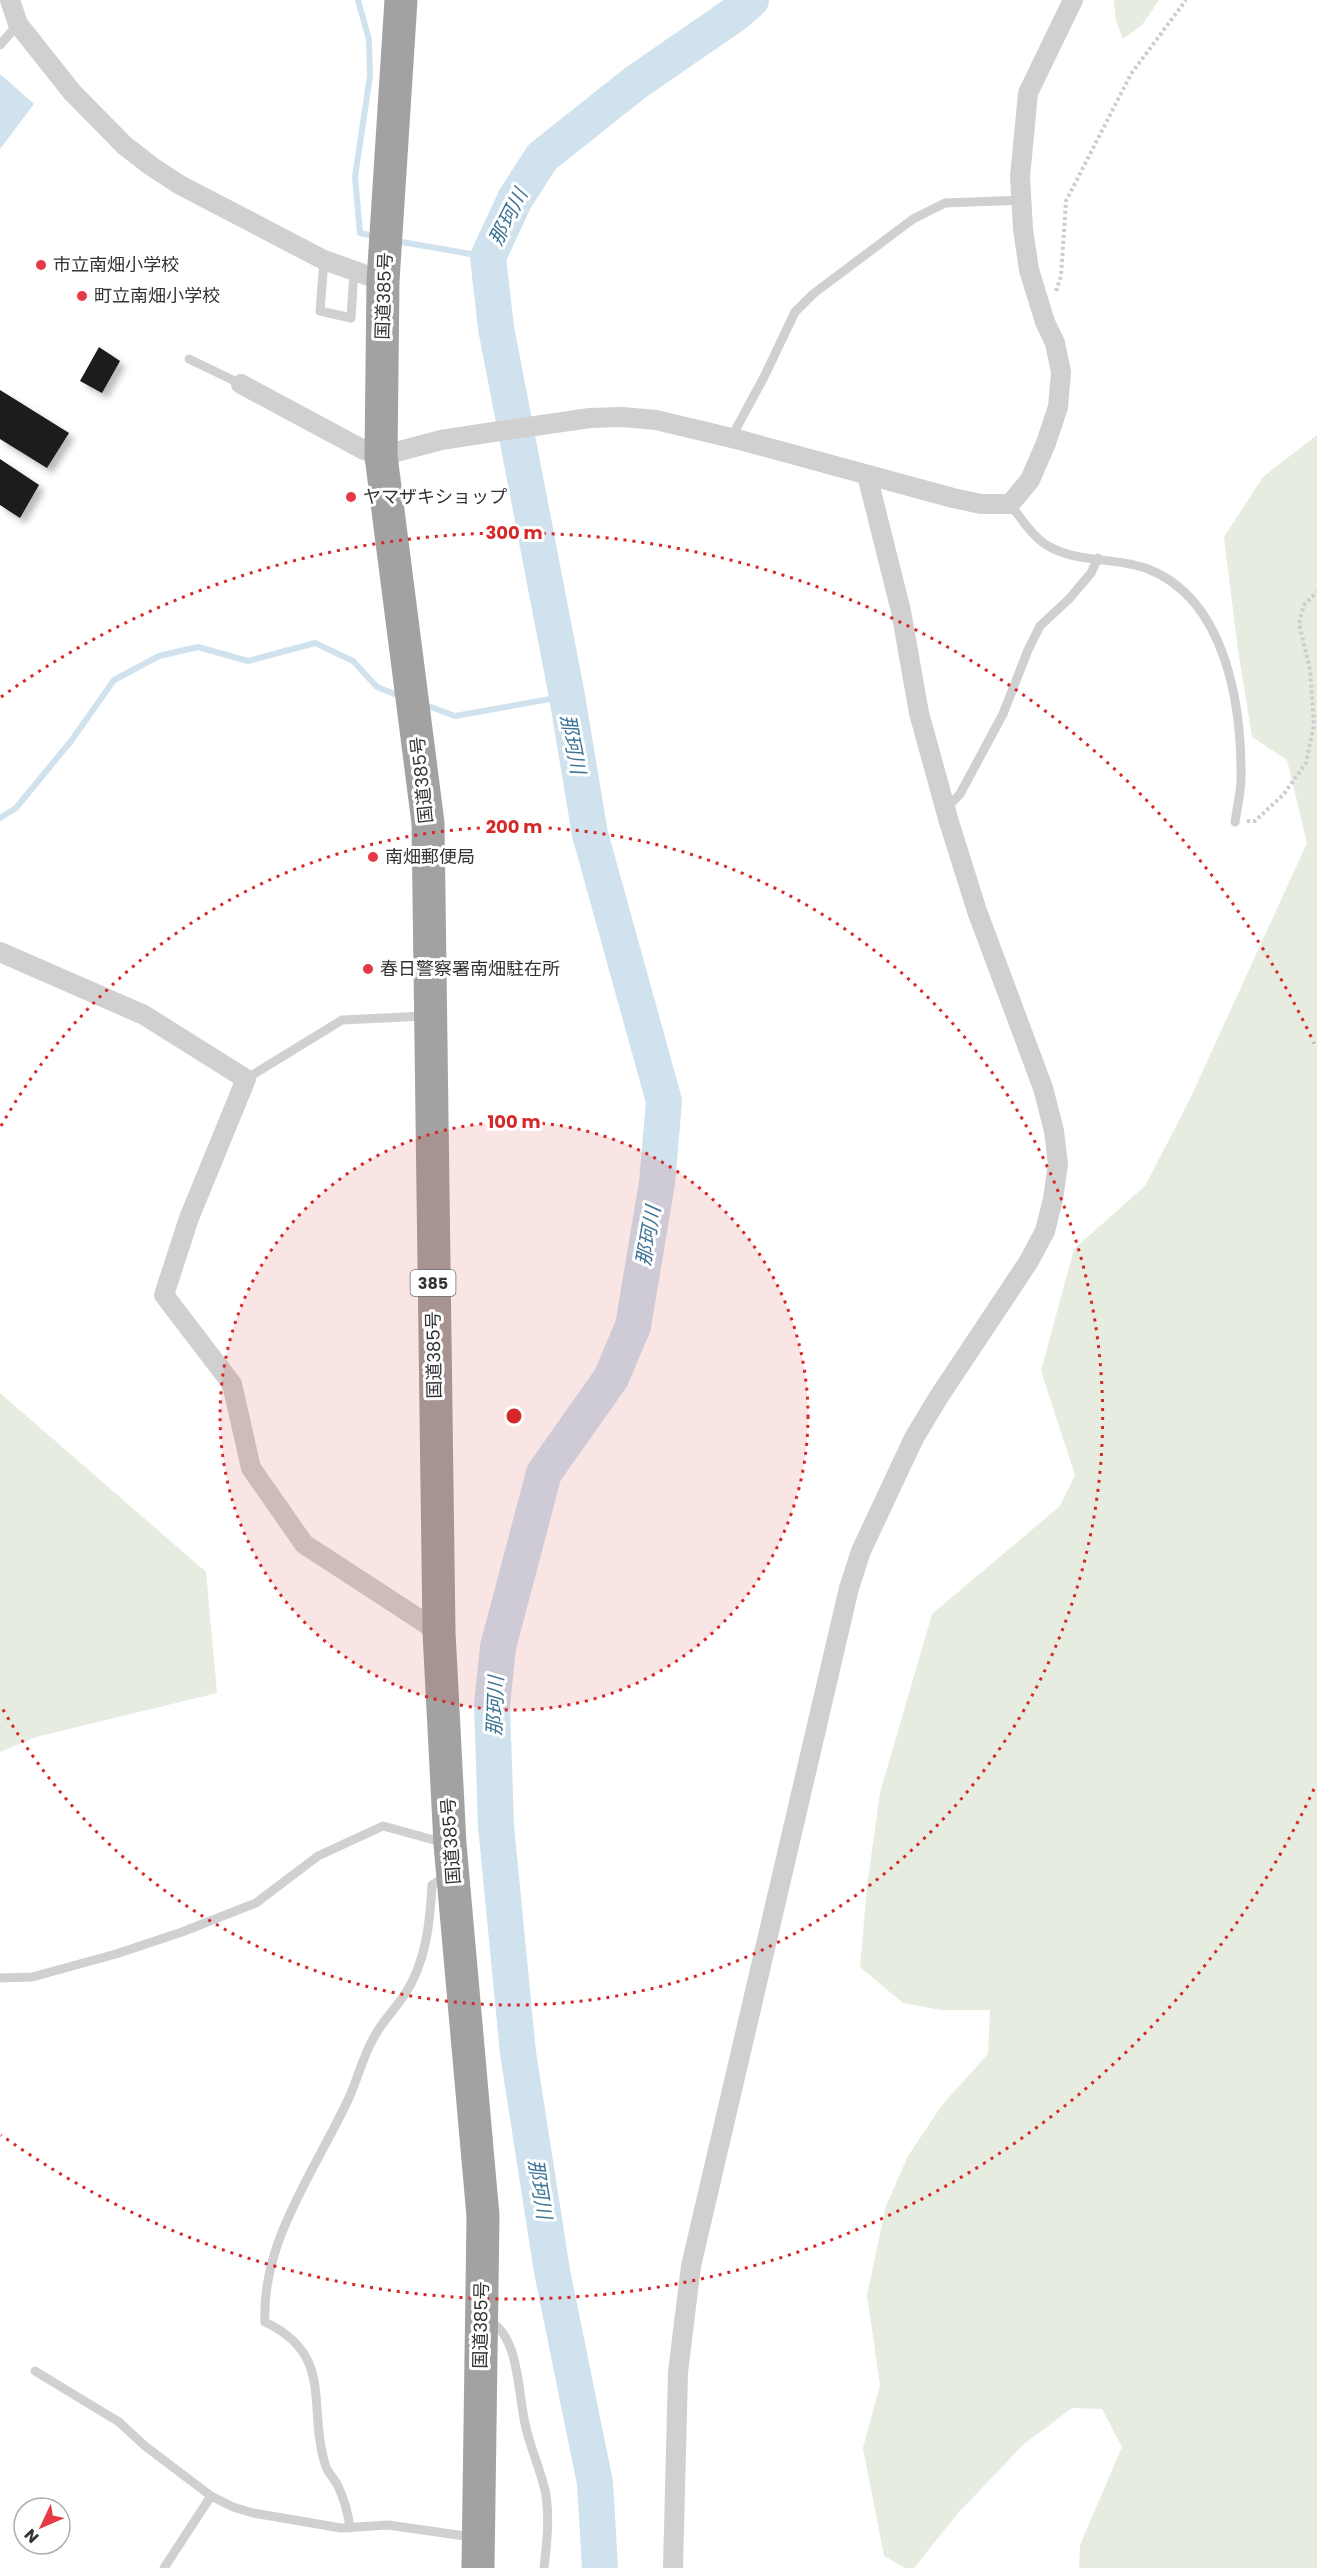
<svg xmlns="http://www.w3.org/2000/svg" width="1317" height="2568" viewBox="0 0 1317 2568" font-family="Poppins,'Noto Sans JP',sans-serif">
	<style>
		.green { fill: #e6ecdf }
		.water { fill: #cfe2ee }
		.lines { fill: none; stroke-linecap: round; stroke-linejoin: round }
		.stream { stroke: #cfe2ee; stroke-width: 6 }
		.river { stroke: #cfe2ee; stroke-width: 36 }
		.building { fill: #1a1a1a; filter: url(#shadow) }
		.path { stroke: #cdcdcd; stroke-width: 4; stroke-dasharray: 3 3; stroke-linecap: butt }
		.service { stroke: #d0d0d0; stroke-width: 9 }
		.minor { stroke: #d0d0d0; stroke-width: 20 }
		.trunk { stroke: #a2a2a2; stroke-width: 33 }
		.ring { fill: none; stroke: #d62828; stroke-width: 3; stroke-dasharray: 3 6 }
		.poi-dot { fill: #e63946; stroke: #fff; stroke-width: 2 }
		.labels { text-anchor: middle; stroke-width: 6; stroke-linejoin: round; paint-order: stroke }
		.shield { fill: #fff; stroke: #707070; stroke-width: 1.5 }
		.shield-label { font-size: 16px; font-weight: bold; fill: #333 }
		.poi-label { font-size: 18px; fill: #333; stroke: #fff; text-anchor: start }
		.street-label { font-size: 18px; fill: #333; stroke: #fff }
		.water-label { font-size: 20px; font-style: italic; fill: #3f7597; stroke: #fff }
		.centre { fill: #d62828; stroke: #fff; stroke-width: 3 }
		.ring-label { font-size: 18px; text-anchor: middle; font-weight: bold; fill: #d62828; stroke: #fff; stroke-width: 6; stroke-linejoin: round; paint-order: stroke }
	</style>
	<defs>
		<filter id="shadow"><feDropShadow dx="5.5" dy="5.5" stdDeviation="3" flood-color="#0004"/></filter>
	</defs>
	<rect width="100%" height="100%" fill="#fff"/>
	<!-- green -->
	<path class="green" d="M1114,0H1159L1142,25L1123,39L1116,21Z
		M1317,435V2568H1079L1080,2545L1122,2447L1102,2409L1072,2408L1024,2444L958,2513L914,2568H905L884,2556L863,2448L880,2385L867,2295L886,2206L908,2156L942,2105L988,2054L990,2010H941L903,2003L860,1967L867,1886L880,1793L932,1614L1060,1506L1075,1475L1041,1371L1074,1249L1145,1186L1189,1101L1307,843L1287,760L1252,737L1238,650L1224,537L1263,477Z
		M0,1393L206,1572L217,1693L36,1737L0,1752Z"/>
	<!-- water -->
	<path class="water" d="M0,74L34,104L0,149Z"/>
	<g class="lines">
		<!-- stream -->
		<path class="stream" d="M358,0L369,40L370,76L355,177L360,233L378,237
			M396,241L488,257
			M423,704L455,716L567,696
			M0,818L16,808L71,741L114,680L159,656L198,647L248,661L315,643L353,661L377,687L402,697"/>
		<!-- river -->
		<path class="river" d="M600,2568L595,2483L552,2271L518,2053L496,1826L492,1705L498,1647L544,1473L611,1378L633,1326L657,1183L664,1101L590,834L567,696L496,328L488,257L515,199L542,157L635,83L735,14L751,0"/>
	</g>
	<!-- building -->
	<path class="building" d="M99,347L120,361L102,393L80,381Z
		M0,390L69,433L47,468L0,439Z
		M0,459L39,485L20,518L0,505Z"/>
	<g class="lines">
		<!-- path -->
		<path class="path" d="M1056,291L1061,276L1066,201L1131,74L1186,0
			M1247,821H1255L1283,795L1306,763L1314,724L1310,670L1299,623L1304,605L1317,592"/>
		<!-- service -->
		<path class="service" d="M0,45L18,24
			M324,260L320,311L351,318L354,271
			M189,359L241,384
			M731,438L763,379L795,312L813,294L913,219L945,203L1022,200
			M1010,504C1021,518 1034,539 1050,547C1079,563 1117,557 1148,569C1227,600 1242,707 1241,781C1240,795 1237,809 1235,822
			M946,809L960,794L1003,714L1028,650L1040,626L1069,599L1091,573L1098,558
			M246,1079L342,1020L425,1016
			M0,1978L32,1977L116,1954L182,1932L256,1903L318,1856L383,1826L445,1843
			M488,2323L491,2322C520,2338 518,2398 526,2428C531,2449 540,2469 545,2490C550,2515 547,2542 544,2568
			M35,2371L119,2422L145,2446L211,2496L233,2507L253,2513L341,2528L388,2525L472,2537
			M350,2528C348,2512 344,2498 337,2484C333,2477 327,2472 325,2464C307,2406 335,2355 265,2322C261,2243 315,2170 347,2102C357,2082 362,2058 373,2039C381,2023 395,2009 405,1994C426,1962 430,1923 432,1885L445,1877
			M164,2568L211,2496"/>
		<!-- minor -->
		<path class="minor" d="M10,0L18,24L72,92L124,145L151,166L180,185L324,260L383,281
			M241,384L362,449L381,456L441,440L480,434L590,418L622,417L656,420L740,440L953,498L981,504H1010L1030,480L1046,443L1058,407L1061,372L1055,343L1045,322L1029,270L1023,229L1020,177L1028,93L1073,0
			M0,952L144,1015L246,1079L189,1218L164,1295L232,1384L251,1468L304,1544L439,1632
			M673,2568L678,2372L691,2266L849,1588L861,1551L914,1438L938,1398L1029,1261L1045,1231L1053,1199L1058,1164L1054,1131L1043,1088L977,911L949,822L919,713L901,611L867,475"/>
		<!-- trunk -->
		<path class="trunk" d="M401,0L383,281L381,456L428,823L439,1632L450,1844L483,2216L478,2568"/>
	</g>
	<!-- distance rings -->
	<circle cx="514" cy="1416" r="294" fill="#d62828" fill-opacity=".12"/>
	<g class="ring">
		<circle cx="514" cy="1416" r="294"/>
		<path d="M1 1126A589 589 0 1 1 1 1706"/>
		<path d="M1314 1789A883 883 0 0 1 1 2135M1 697A883 883 0 0 1 1314 1043"/>
	</g>
	<!-- markers -->
	<g class="poi-dot">
		<circle cx="41" cy="265" r="6"/>
		<circle cx="82" cy="296" r="6"/>
		<circle cx="351" cy="497" r="6"/>
		<circle cx="373" cy="857" r="6"/>
		<circle cx="368" cy="969" r="6"/>
	</g>
	<g class="labels">
		<!-- shield labels -->
		<rect class="shield" x="410.5" y="1270" width="45" height="26" rx="4.5"/>
		<g class="shield-label">
			<text x="433" y="1289">385</text>
		</g>
		<!-- poi labels -->
		<g class="poi-label">
			<text x="53" y="271">市立南畑小学校</text>
			<text x="94" y="302">町立南畑小学校</text>
			<text x="363" y="503">ヤマザキショップ</text>
			<text x="385" y="863">南畑郵便局</text>
			<text x="380" y="975">春日警察署南畑駐在所</text>
		</g>
		<!-- street labels -->
		<g class="street-label">
			<text transform="translate(384 296) rotate(-88)" y="6">国道385号</text>
			<text transform="translate(422 780) rotate(-96)" y="6">国道385号</text>
			<text transform="translate(434 1355) rotate(-91)" y="6">国道385号</text>
			<text transform="translate(451 1841) rotate(-94)" y="6">国道385号</text>
			<text transform="translate(481 2325) rotate(-89)" y="6">国道385号</text>
		</g>
		<!-- water labels -->
		<g class="water-label">
			<text transform="translate(508 217) rotate(-63)" y="7">那珂川</text>
			<text transform="translate(573 744) rotate(79)" y="7">那珂川</text>
			<text transform="translate(648 1236) rotate(-80)" y="7">那珂川</text>
			<text transform="translate(495 1706) rotate(-88)" y="7">那珂川</text>
			<text transform="translate(540 2189) rotate(81)" y="7">那珂川</text>
		</g>
	</g>
	<circle cx="514" cy="1416" r="9" class="centre"/>
	<g class="ring-label">
		<text x="514" y="539">300 m</text>
		<text x="514" y="833">200 m</text>
		<text x="514" y="1128">100 m</text>
	</g>
	<!-- north arrow -->
	<g transform="translate(42 2526) rotate(226)"><circle r="28" fill="#ffffff" stroke="#adadad" stroke-width="1.5"/>
	<path d="M0-4.5L10 22L0 15L-10 22Z" fill="#e63946"/>
	<text y="-9" font-size="16" font-weight="bold" text-anchor="middle" fill="#333333">N</text>
	</g>
</svg>
